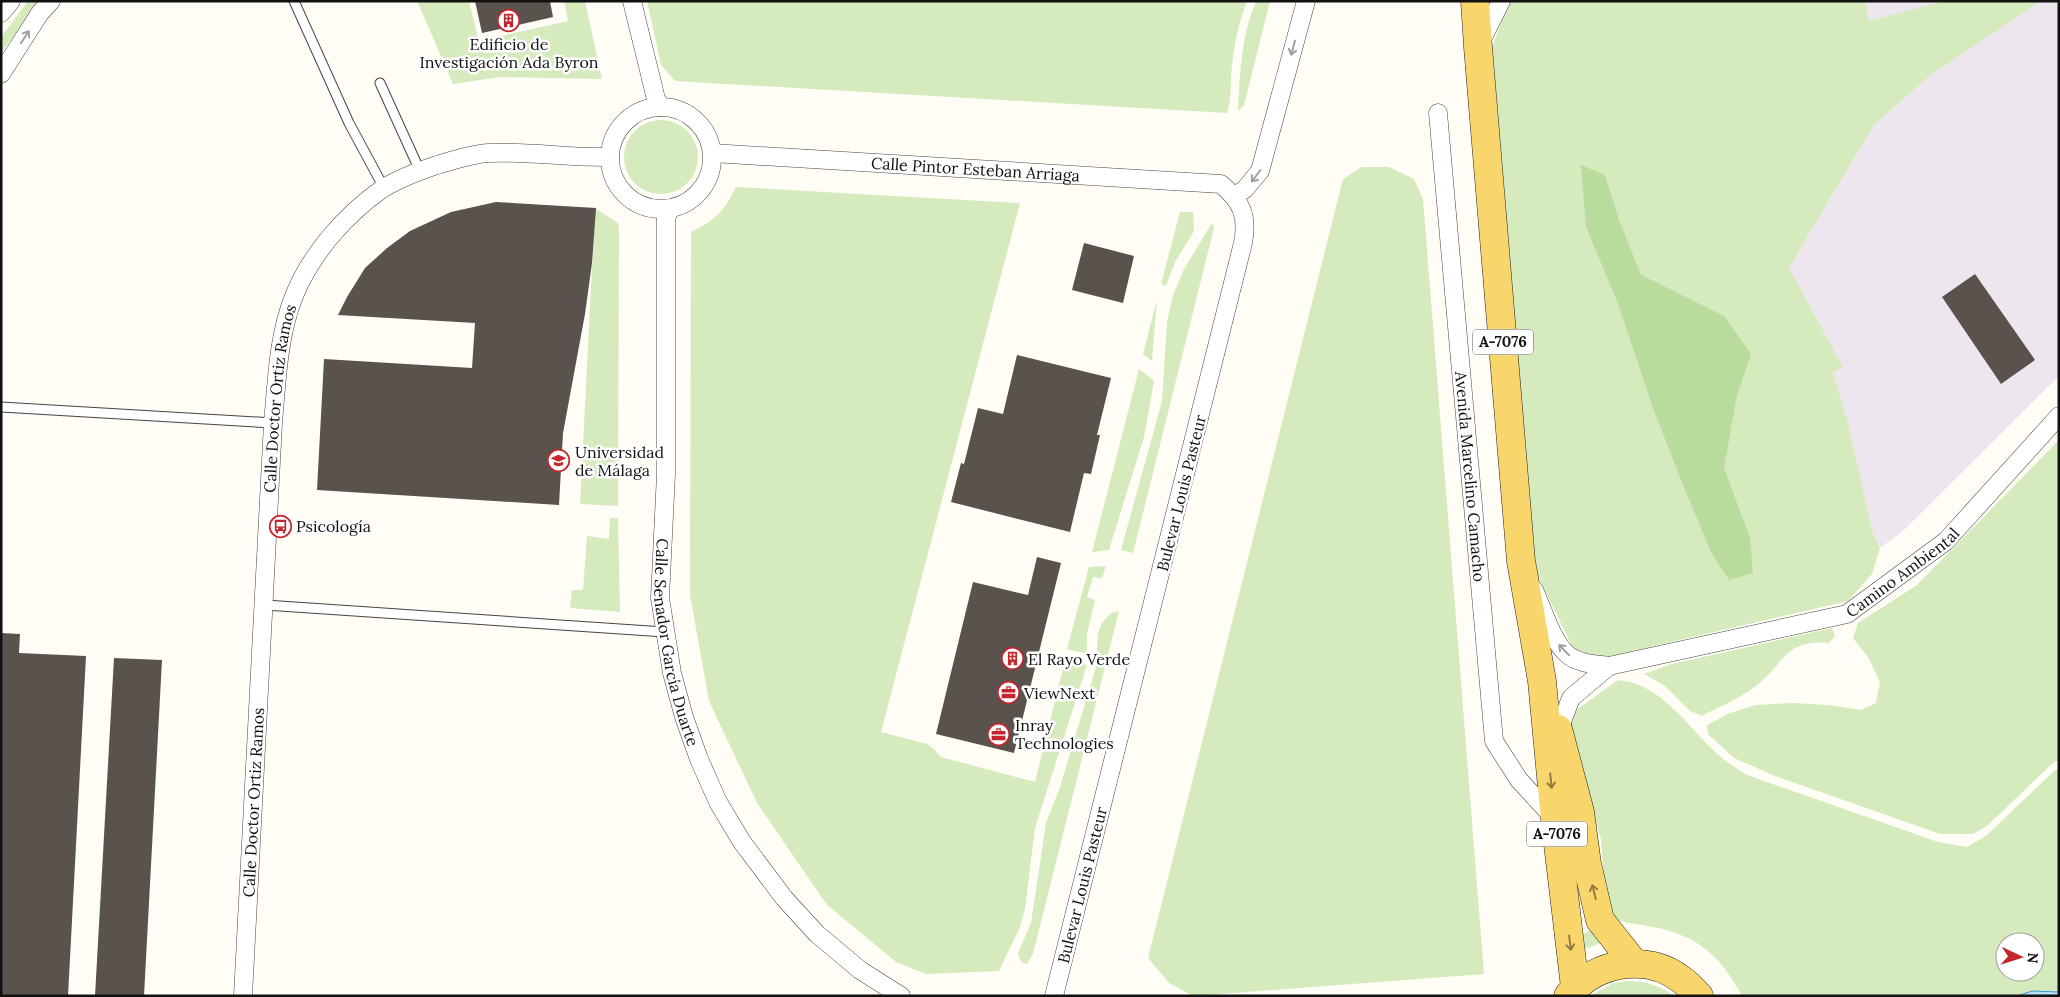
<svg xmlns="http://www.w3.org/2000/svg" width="2060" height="997" viewBox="0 0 2060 997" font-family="Lora,serif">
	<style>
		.industrial { fill: #eee6ef }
		.green { fill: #d5ebbd; fill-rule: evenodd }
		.forest { fill: #b9dc9c }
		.water { fill: #b9e0f7; stroke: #3f96cf }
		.building { fill: #5a524d }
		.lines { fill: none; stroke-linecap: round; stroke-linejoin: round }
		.lane-casing { stroke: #444; stroke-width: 11 }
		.street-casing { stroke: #444; stroke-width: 19 }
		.primary-casing { stroke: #222; stroke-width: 29 }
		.lane { stroke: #fff; stroke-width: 9 }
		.street { stroke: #fff; stroke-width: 18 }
		.primary { stroke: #f9d66b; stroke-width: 28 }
		.oneway { stroke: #a0a0a0 }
		.oneway2 { stroke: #917d42 }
		.labels { text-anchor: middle; stroke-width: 5; stroke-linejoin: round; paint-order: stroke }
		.shield { fill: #fff; stroke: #585858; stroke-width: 1 }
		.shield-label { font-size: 15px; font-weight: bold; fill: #111 }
		.poi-label { font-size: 16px; fill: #111; stroke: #fff; text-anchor: start }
		.street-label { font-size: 16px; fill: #111; stroke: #fff }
	</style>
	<rect width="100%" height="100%" fill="#fffdf5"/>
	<!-- industrial -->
	<path class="industrial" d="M1865,1H1944L1868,22Z
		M2035,1H2059V376L1903,531L1880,548L1873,533L1847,419L1833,371L1842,367L1789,268L1874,125L1932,74Z"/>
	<!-- green -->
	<path class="green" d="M28,1H40L1,53V37Z
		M417,1H469L479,41L568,21L564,1H585L602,79L501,77L453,84Z
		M647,1H1247C1239,22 1234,44 1232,66C1230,82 1232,98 1227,113L675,81L661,65Z
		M1256,1H1270L1244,105L1238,111C1240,73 1241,37 1256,1Z
		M1509,1H1865L1869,21L1944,1H2041L1932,74L1874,125L1789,268L1843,367L1833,372L1847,419L1873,533L1880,548L1872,574L1848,601L1611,656L1581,657L1572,646L1529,558L1486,64Z
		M624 157a37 37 0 1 1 74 0a37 37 0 1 1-74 0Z
		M1362,167H1389L1414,179L1423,199L1484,974L1193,996L1169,983L1148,958L1343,179Z
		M736,187L1020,203L881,732L927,744L933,748L941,757L1035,782L1065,660L1087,665L1035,828L1025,909L1020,927L999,971L926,974L896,962L827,905L757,803L709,701L690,595L691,232C716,220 724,211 736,187Z
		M595,208L618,223L619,230L618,506L580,504Z
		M1180,212H1193L1194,231L1175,262L1166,286L1161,284Z
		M1212,223L1214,228L1133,553L1121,550L1162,401L1167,322L1173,295L1184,269Z
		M1157,300L1152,361L1143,354Z
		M1139,369L1154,381L1144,437L1109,550L1092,552Z
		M2059,440V760L2054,762L1987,826L1973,834H1940L1775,776L1734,758L1708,734L1707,725L1730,713L1756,705L1794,703L1828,705L1861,710L1876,703L1880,682L1868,657L1853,638L1858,623L1917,585Z
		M610,518H618L620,612L570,608L572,590H583L587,536L609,539Z
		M1106,566L1102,578L1093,577L1087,597L1095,600L1087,634V654L1067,649L1089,567Z
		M1119,611L1033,954L1027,964L1021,962L1018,953L1031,923L1046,823L1060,787L1096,667L1098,633L1102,623L1111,613Z
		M1832,628L1835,636L1829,643C1785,639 1785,663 1756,686C1740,698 1719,707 1702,716L1690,711L1665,686L1644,674L1672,664Z
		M1618,680C1664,684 1689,730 1721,757C1729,764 1738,769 1747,775L1938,842L1967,847L1986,836L2054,771L2059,769V992L2032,991L2017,996H1742C1720,954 1694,933 1647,926C1632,923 1627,924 1613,918L1605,899L1601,839L1569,729L1571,714ZM2005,942H2035V972H2005Z
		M1593,928L1603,942L1583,950L1580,936Z
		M1627,981C1645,981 1659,985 1674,996H1590L1613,983Z"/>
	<!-- forest -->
	<path class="forest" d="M1581,165L1605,175L1619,220L1641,275L1724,316L1751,354L1737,395L1724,468L1750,538L1753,573L1729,580L1711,552L1683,485L1653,408L1617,301L1586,227Z"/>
	<!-- water -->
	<path class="water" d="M2032,991L2059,992V996H2017Z"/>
	<!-- building -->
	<path class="building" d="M475,1H550L553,17L482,33Z
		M496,202L596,208L592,263L585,314L563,433L559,505L317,490L324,359L472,368L475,323L338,315L347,297L365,268L387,248L410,231L451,212Z
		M1084,243L1134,256L1123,303L1072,290Z
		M1975,274L2035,360L2001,384L1942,297Z
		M1017,355L1111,378L1097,435H1100L1091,474L1084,473L1070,532L951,502L961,463L964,464L978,408L1003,414Z
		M1037,557L1061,563L1014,753L936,734L973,582L1028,595Z
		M1,633L20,634L19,653L86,656L68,996H1Z
		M114,658L162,660L144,996H95Z"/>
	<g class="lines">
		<defs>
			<path id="lane" d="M294,1L349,123L384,188
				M380,83L420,171
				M1,407L273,423
				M265,605L665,632"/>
			<g id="street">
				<path d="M632,1L656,99L661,107"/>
				<path d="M1,13L11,1"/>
				<path d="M1480,43L1501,1"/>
				<path d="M1,74L40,13L51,1"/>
				<circle cx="661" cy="158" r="51"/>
				<path id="s1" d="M1438,113L1494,741L1519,780L1555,819"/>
				<path id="s2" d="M712,153L1221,184C1242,202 1248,216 1243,243L1054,996"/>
				<path d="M1235,196L1245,189L1260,171L1306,1"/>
				<path id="s3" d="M670,209L666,218V474L660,598L672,673L684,717L699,759L718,802L742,842L784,898L817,934L860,970L901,996"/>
				<path id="s4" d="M1534,590C1543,609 1552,642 1568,655C1579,664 1596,664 1609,666L1847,614L1946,541L2059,416"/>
				<path d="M1559,729L1571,698L1609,666"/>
				<path id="s5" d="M243,996L273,423C277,380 278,336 294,296C311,254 345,215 382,189C398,179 419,171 437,165C454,160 471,154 489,153C529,151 570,158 610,157"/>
			</g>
			<path id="primary" d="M1475,1L1478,47L1521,561L1542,681L1555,819L1575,987
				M1558,729L1580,812L1587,864L1600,920L1634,963
				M1568,996C1594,962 1647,952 1682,980C1688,984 1693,990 1699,996"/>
		</defs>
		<!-- lane casing -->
		<use href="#lane" class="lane-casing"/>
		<!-- street casing -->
		<use href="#street" class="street-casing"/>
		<!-- primary casing -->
		<use href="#primary" class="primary-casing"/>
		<!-- lane -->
		<use href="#lane" class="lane"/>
		<!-- street -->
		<use href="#street" class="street"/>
		<!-- primary -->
		<use href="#primary" class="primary"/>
	</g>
	<!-- one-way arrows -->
	<defs><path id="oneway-shaft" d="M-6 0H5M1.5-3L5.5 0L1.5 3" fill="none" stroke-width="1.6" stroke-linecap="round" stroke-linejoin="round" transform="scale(1.25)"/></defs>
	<g class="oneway">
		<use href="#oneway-shaft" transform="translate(25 37) rotate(-57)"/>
		<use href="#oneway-shaft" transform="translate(1293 48) rotate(105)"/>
		<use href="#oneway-shaft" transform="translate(1256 176) rotate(127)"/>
		<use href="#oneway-shaft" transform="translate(1564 650) rotate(-134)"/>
	</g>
	<g class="oneway2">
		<use href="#oneway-shaft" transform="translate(1551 781) rotate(84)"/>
		<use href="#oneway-shaft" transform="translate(1594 892) rotate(-104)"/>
		<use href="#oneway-shaft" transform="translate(1570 943) rotate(83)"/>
	</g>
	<!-- icons -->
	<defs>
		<symbol id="building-ring" viewBox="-11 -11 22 22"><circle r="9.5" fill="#fff" stroke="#c4262e" stroke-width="1.5"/><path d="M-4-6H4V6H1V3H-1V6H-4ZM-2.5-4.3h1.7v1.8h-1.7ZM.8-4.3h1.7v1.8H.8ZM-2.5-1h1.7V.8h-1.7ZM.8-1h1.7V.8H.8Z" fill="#c4262e"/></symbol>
		<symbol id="university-ring" viewBox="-11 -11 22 22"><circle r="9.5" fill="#fff" stroke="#c4262e" stroke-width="1.5"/><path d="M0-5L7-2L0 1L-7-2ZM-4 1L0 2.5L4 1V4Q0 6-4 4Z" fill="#c4262e"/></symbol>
		<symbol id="bus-ring" viewBox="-11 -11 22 22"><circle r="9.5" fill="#fff" stroke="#c4262e" stroke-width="1.5"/><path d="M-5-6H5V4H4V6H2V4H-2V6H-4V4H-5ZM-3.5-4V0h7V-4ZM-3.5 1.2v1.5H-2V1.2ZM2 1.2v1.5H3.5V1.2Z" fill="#c4262e"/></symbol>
		<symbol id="office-ring" viewBox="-11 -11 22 22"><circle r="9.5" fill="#fff" stroke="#c4262e" stroke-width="1.5"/><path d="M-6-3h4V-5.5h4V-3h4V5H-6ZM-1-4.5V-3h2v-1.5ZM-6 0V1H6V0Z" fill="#c4262e"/></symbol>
	</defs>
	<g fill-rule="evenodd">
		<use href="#building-ring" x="496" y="8" width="25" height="25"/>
		<use href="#university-ring" x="546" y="448" width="25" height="25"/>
		<use href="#bus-ring" x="268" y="514" width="25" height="25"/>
		<use href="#building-ring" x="1000" y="646" width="25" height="25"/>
		<use href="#office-ring" x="996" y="680" width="25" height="25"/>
		<use href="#office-ring" x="986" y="722" width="25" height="25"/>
	</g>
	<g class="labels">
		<!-- shield labels -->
		<g class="shield">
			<rect x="1473" y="329.5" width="60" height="25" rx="4"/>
			<rect x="1527" y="821.5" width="60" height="25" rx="4"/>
		</g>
		<g class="shield-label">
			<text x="1503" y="347">A-7076</text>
			<text x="1557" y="839">A-7076</text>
		</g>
		<!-- poi labels -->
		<g class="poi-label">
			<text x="509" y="50" text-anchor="middle">Edificio de<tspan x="509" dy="18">Investigación Ada Byron</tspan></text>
			<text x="575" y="458">Universidad<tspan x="575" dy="18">de Málaga</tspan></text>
			<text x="296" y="532">Psicología</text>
			<text x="1028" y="665">El Rayo Verde</text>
			<text x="1024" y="699">ViewNext</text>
			<text x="1015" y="731">Inray<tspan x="1015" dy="18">Technologies</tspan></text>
		</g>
		<!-- street labels -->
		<g class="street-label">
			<text dy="6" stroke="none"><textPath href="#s2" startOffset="264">Calle Pintor Esteban Arriaga</textPath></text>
			<text dy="6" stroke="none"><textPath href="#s5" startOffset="599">Calle Doctor Ortiz Ramos</textPath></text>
			<text dy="6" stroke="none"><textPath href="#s1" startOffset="365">Avenida Marcelino Camacho</textPath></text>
			<text transform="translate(1181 493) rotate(-76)" y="6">Bulevar Louis Pasteur</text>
			<text dy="6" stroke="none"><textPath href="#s4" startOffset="430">Camino Ambiental</textPath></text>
			<text dy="6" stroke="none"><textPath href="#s3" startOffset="436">Calle Senador García Duarte</textPath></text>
			<text dy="6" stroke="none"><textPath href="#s5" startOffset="194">Calle Doctor Ortiz Ramos</textPath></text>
			<text transform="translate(1082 885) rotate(-76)" y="6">Bulevar Louis Pasteur</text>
		</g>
	</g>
	<!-- border -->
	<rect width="2060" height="997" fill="none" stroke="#111111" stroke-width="5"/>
	<!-- north arrow -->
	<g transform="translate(2020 957) rotate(94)"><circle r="24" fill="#ffffff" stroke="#a0a0a0"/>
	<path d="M0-4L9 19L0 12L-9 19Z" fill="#c4262e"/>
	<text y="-8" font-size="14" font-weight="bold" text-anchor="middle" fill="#111111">N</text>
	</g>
</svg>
